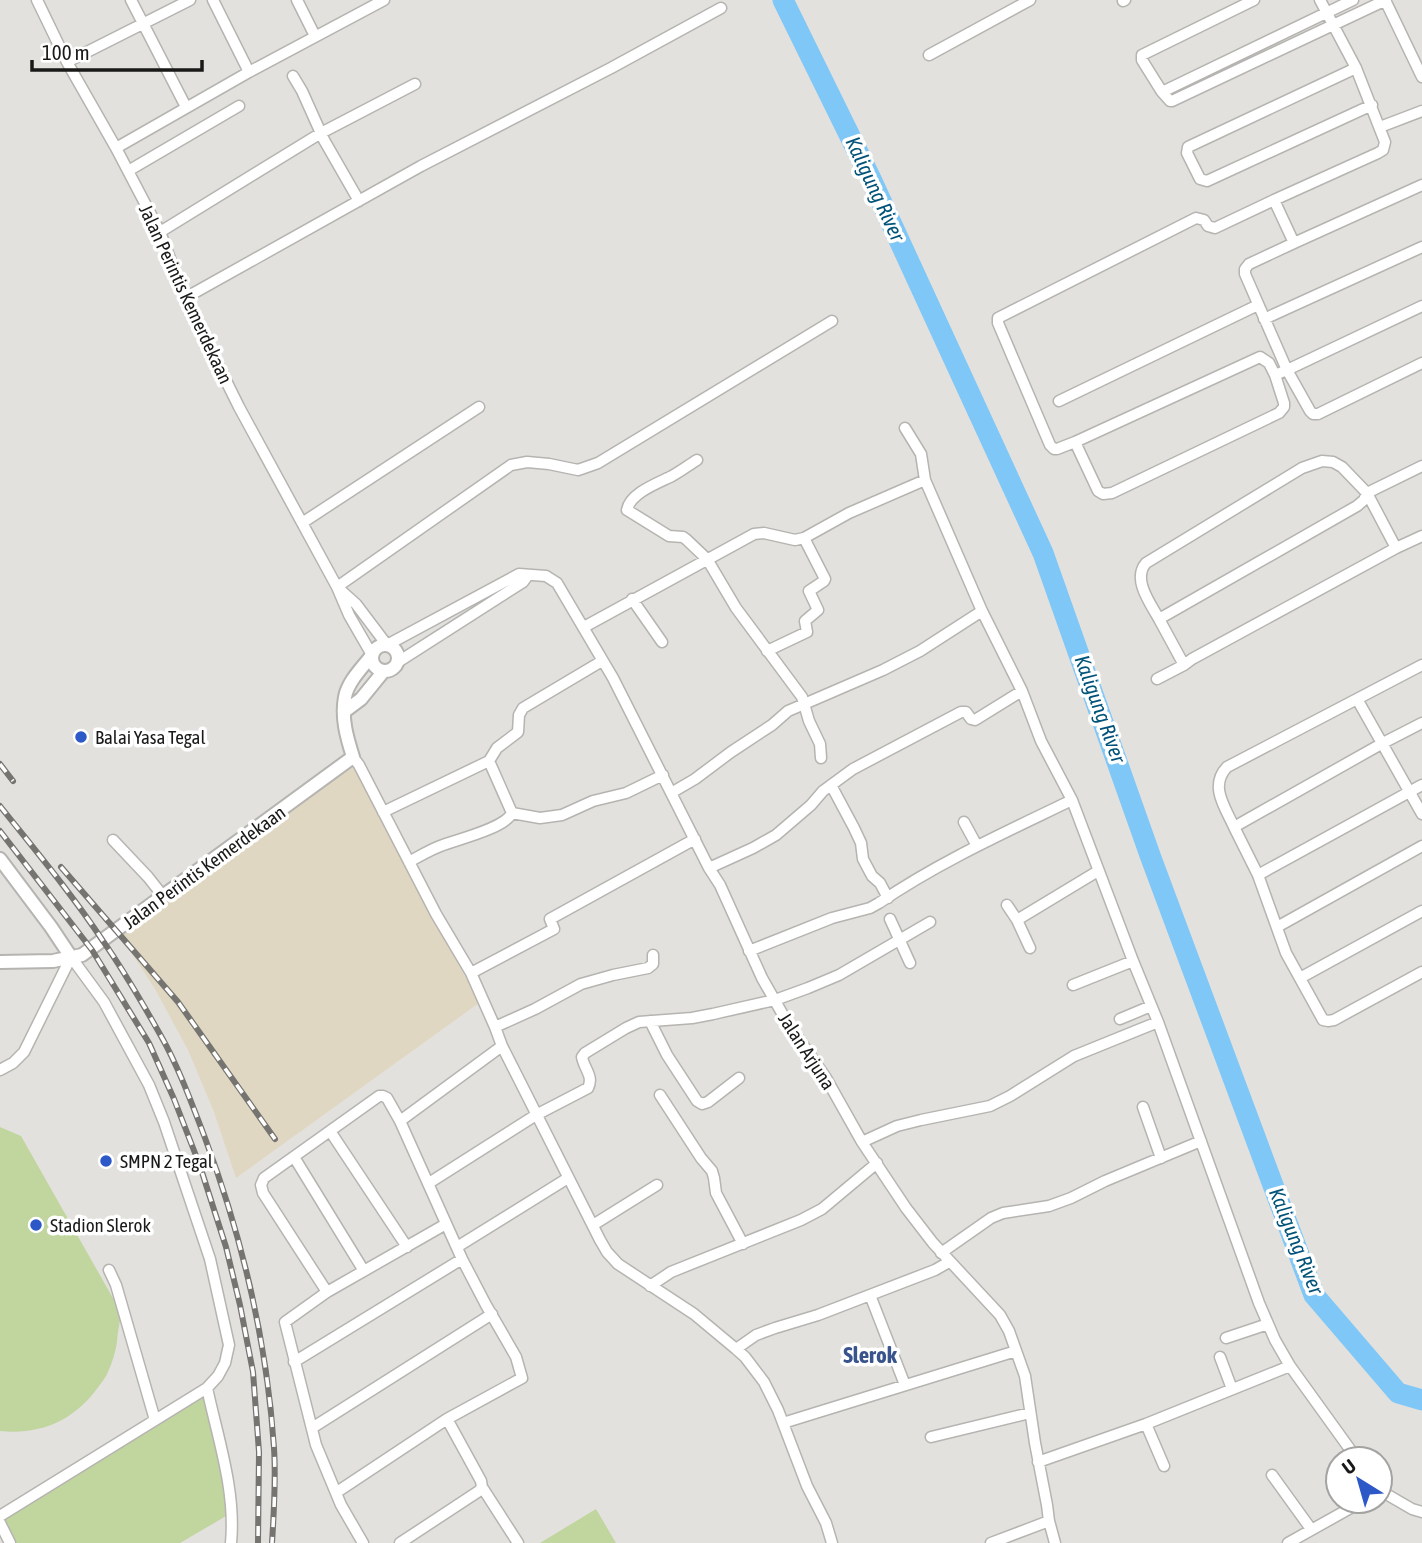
<svg xmlns="http://www.w3.org/2000/svg" width="1422" height="1543" viewBox="0 0 1422 1543" font-family="'Asap Condensed',sans-serif">
	<style>
		.industrial { fill: #e0d7c2 }
		.green { fill: #c1d59f }
		.lines { fill: none; stroke-linecap: round; stroke-linejoin: round }
		.river { stroke: #7fc7f7; stroke-width: 21 }
		.minor-casing { stroke: #b6b4b1; stroke-width: 13 }
		.tertiary-casing { stroke: #b6b4b1; stroke-width: 16 }
		.minor { stroke: #fff; stroke-width: 10 }
		.tertiary { stroke: #fff; stroke-width: 12 }
		.rail-casing { stroke: #757471; stroke-width: 6 }
		.rail { stroke: #fff; stroke-width: 3.5; stroke-dasharray: 10; stroke-linecap: butt }
		.poi-dot { fill: #2d59c8; stroke: #fff; stroke-width: 2.5 }
		.labels { text-anchor: middle; stroke-width: 7; stroke-linejoin: round; paint-order: stroke }
		.street-label { font-size: 19px; fill: #191917; stroke: #fff }
		.poi-label { font-size: 19px; fill: #191917; stroke: #fff; text-anchor: start }
		.water-label { font-size: 21px; font-style: italic; fill: #025379; stroke: #fff }
		.quarter-label { font-size: 23px; font-weight: bold; fill: #39538c; stroke: #fff }
	</style>
	<rect width="100%" height="100%" fill="#e3e1dd"/>
	<!-- industrial -->
	<path class="industrial" d="M354,766L479,1003L236,1178L214,1112L188,1050L155,989L118,932Z"/>
	<!-- green -->
	<path class="green" d="M0,1127L21,1136L122,1314C119,1323 118,1331 117,1341C116,1351 112,1363 108,1372C106,1377 102,1382 99,1386C75,1420 42,1435 0,1431Z
		M207,1388L233,1512L180,1543H10L0,1516Z
		M596,1509L616,1543H540Z"/>
	<g class="lines">
		<!-- river -->
		<path class="river" d="M783,0L870,177L1043,553L1151,858L1314,1295L1398,1393L1422,1400"/>
		<defs>
			<path id="minor" d="M37,0L67,62L116,148L160,232L185,298L239,407L337,587L349,615L372,655
				M131,0L186,107
				M213,0L249,72
				M297,0L315,36
				M1254,0L1142,55V60L1162,92L1170,101H1172L1386,0
				M1320,0L1356,68L1385,142L1383,150L1378,153L1274,200L1294,243L1422,185
				M1385,0L1422,77
				M1123,1L1125,0
				M929,55L1030,0
				M67,62L190,0
				M1356,68L1188,147L1187,153L1200,179L1207,181L1372,105
				M293,76L302,91L324,140L359,201
				M1162,92L1353,0
				M1380,127L1422,111
				M116,148L249,72L384,0
				M128,171L239,106
				M160,232L321,133L415,84
				M1294,243L1249,264L1245,269V274L1287,370L1422,306
				M185,298L421,166L611,68L721,8
				M1264,319L1422,247
				M1275,375L1284,403V407L1279,413L1112,493L1103,494L1098,491L1075,442L1260,357L1269,363L1275,375L1287,370L1310,411L1313,414H1318L1422,363
				M1059,401L1258,305
				M905,428L921,454L925,480
				M1075,442L1057,449H1054L1050,445L998,323V318L1196,218L1204,220L1208,226L1215,228L1274,200
				M697,460C689,465 681,471 672,476C658,483 630,493 627,510L669,536L683,537L687,540L707,559L736,608L802,697L809,721L820,744L821,758
				M1422,466L1367,493L1364,500L1357,506L1159,619L1184,665L1192,659L1396,548L1422,536
				M302,523L479,407
				M337,587L356,604L387,645L519,574L546,576L557,583L613,678L709,868L720,885L762,978L787,1022L826,1078L862,1142L906,1208L933,1243L1000,1315L1009,1331L1025,1376L1035,1443L1047,1505L1049,1521L1055,1543
				M337,587L511,465L527,462L549,464L578,470L598,463L832,321
				M632,599L662,642
				M1159,619C1150,603 1132,579 1146,563L1302,468L1322,461L1333,462L1342,467L1367,493L1396,548
				M584,627L754,534L764,533L795,540L804,538L849,513L925,480L982,611L1022,691L1041,741L1072,800L1133,961L1158,1022L1259,1303L1275,1340L1290,1366L1357,1459
				M767,651L807,632L805,621L818,610L809,591L824,581L825,579L804,538
				M398,662L523,582L528,575
				M1157,679L1184,665
				M1357,699L1422,814
				M1422,723L1383,743L1234,827L1258,875L1286,953L1323,1020L1328,1021L1334,1020L1422,972
				M353,757L359,765L436,914L471,973L495,1027L502,1046L600,1240L607,1252L618,1264L694,1314L736,1349L745,1357L764,1382L778,1410L807,1486L826,1523L832,1543
				M831,785L854,828L861,843L863,859L872,876L880,883L888,898
				M671,793L695,779L731,752L772,725L788,711L883,670L920,651L982,611
				M383,812L489,761L497,748L518,732L519,715L523,708L602,661
				M512,813L540,818L562,815L593,801L626,793L663,775
				M964,822L977,846
				M1234,827C1225,807 1209,786 1227,767L1422,665
				M113,840L148,877L163,896
				M409,862C420,856 431,849 443,845C459,839 505,828 512,813L489,761
				M709,868L753,848L776,835L811,805L823,791L853,769L961,712H966L971,719L975,720L1022,691
				M1258,875L1422,785
				M1007,905L1017,920L1030,948
				M890,919L910,963
				M1017,920L1098,871
				M1277,927L1422,846
				M749,951L832,918L870,908L879,903C939,862 1006,832 1072,800
				M471,973L554,929L550,919L695,839
				M1300,978L1422,911
				M1073,985L1133,961
				M1120,1019L1151,1006
				M650,1021L667,1055L697,1101L702,1104L708,1102L739,1078
				M495,1027L535,1009L581,984L613,975L648,968L653,964V955
				M0,1070L13,1063L24,1052L71,957
				M660,1095L701,1158L712,1171L714,1178L716,1193L743,1244
				M1143,1107L1161,1158
				M400,1121L502,1046
				M330,1131L407,1247
				M862,1142L897,1126L921,1120L990,1106L1010,1096L1074,1056L1158,1022
				M294,1157L364,1271
				M429,1183L536,1115L588,1088C594,1076 584,1069 582,1057L585,1053L626,1028L639,1022L692,1018L713,1014L775,1000L808,988L839,975L930,922
				M593,1225L657,1185
				M457,1247L568,1178
				M941,1253L991,1218L1003,1213L1049,1206L1071,1198L1105,1181L1201,1141
				M109,1270L116,1285L155,1420
				M650,1286L671,1272L801,1220L822,1209L877,1163
				M327,1292L263,1193L261,1185L264,1178L379,1096H383L387,1098L400,1121L462,1259
				M870,1295L905,1385
				M1226,1338L1268,1324
				M736,1349L756,1335L775,1328L818,1315L935,1270L949,1262
				M1220,1357L1232,1389
				M294,1362L462,1259L486,1305L516,1357L522,1378L447,1419L337,1492
				M207,1388C218,1439 236,1491 231,1543
				M783,1423L1016,1351
				M1146,1424L1164,1466
				M312,1428L492,1314
				M931,1437L1030,1413
				M1038,1462L1146,1424L1290,1366
				M1272,1475L1311,1529
				M482,1487L518,1543
				M1381,1491L1412,1509L1422,1512
				M0,1516L207,1388L218,1376L225,1363L229,1345L210,1259L164,1122L149,1085L104,1002L71,957
				M0,1523L10,1543
				M363,1543L341,1505L316,1445L285,1322L327,1292L446,1224
				M400,1543L479,1491L482,1487L481,1481L447,1419
				M991,1543L1049,1521
				M1288,1543L1363,1501"/>
			<path id="tertiary" d="M372 658a13 13 0 1 1 26 0a13 13 0 1 1-26 0Z
				M345,711L361,699L383,672
				M0,859L51,927L71,957
				M0,962L53,961L82,955L353,757C347,738 341,718 345,697C348,681 363,667 372,655"/>
		</defs>
		<!-- minor casing -->
		<use href="#minor" class="minor-casing"/>
		<!-- tertiary casing -->
		<use href="#tertiary" class="tertiary-casing"/>
		<!-- minor -->
		<use href="#minor" class="minor"/>
		<!-- tertiary -->
		<use href="#tertiary" class="tertiary"/>
		<defs>
			<path id="rail" d="M0,764L13,781
				M0,806C35,850 72,894 103,941C124,971 143,1004 161,1036C179,1068 192,1104 205,1138C242,1237 267,1342 274,1448C276,1479 274,1512 272,1543
				M0,831L92,950L149,1043L174,1099L200,1166L226,1247L240,1305L253,1372L259,1452L258,1543
				M61,867L178,1002L275,1139"/>
		</defs>
		<!-- rail casing -->
		<use href="#rail" class="rail-casing"/>
		<!-- rail -->
		<use href="#rail" class="rail"/>
	</g>
	<!-- markers -->
	<g class="poi-dot">
		<circle cx="81" cy="737" r="7"/>
		<circle cx="106" cy="1161" r="7"/>
		<circle cx="36" cy="1225" r="7"/>
	</g>
	<g class="labels">
		<!-- street labels -->
		<g class="street-label">
			<text transform="translate(186 294) rotate(65)" y="7">Jalan Perintis Kemerdekaan</text>
			<text transform="translate(204 867) rotate(-36)" y="7">Jalan Perintis Kemerdekaan</text>
			<text transform="translate(807 1051) rotate(57)" y="7">Jalan Arjuna</text>
		</g>
		<!-- poi labels -->
		<g class="poi-label">
			<text x="95" y="744">Balai Yasa Tegal</text>
			<text x="120" y="1168">SMPN 2 Tegal</text>
			<text x="50" y="1232">Stadion Slerok</text>
		</g>
		<!-- water labels -->
		<g class="water-label">
			<text transform="translate(875 189) rotate(65)" y="7">Kaligung River</text>
			<text transform="translate(1100 709) rotate(70)" y="7">Kaligung River</text>
			<text transform="translate(1296 1241) rotate(68)" y="7">Kaligung River</text>
		</g>
		<!-- quarter labels -->
		<g class="quarter-label">
			<text x="870" y="1363">Slerok</text>
		</g>
	</g>
	<!-- north arrow -->
	<g transform="translate(1359 1480) rotate(323)"><circle r="33" fill="#ffffff" stroke="#a3a3a2" stroke-width="2"/>
	<path d="M0-5L12 26L0 18L-12 26Z" fill="#2d59c8"/>
	<text y="-10" font-size="19" font-weight="bold" text-anchor="middle" fill="#191917">U</text>
	</g>
	<!-- scale -->
	<path d="M32 60v10h170v-10" fill="none" stroke="#191917" stroke-width="3.5"/>
	<text x="42" y="60" font-size="21" fill="#191917" stroke="#ffffff" stroke-width="5" paint-order="stroke">100 m</text>
</svg>
